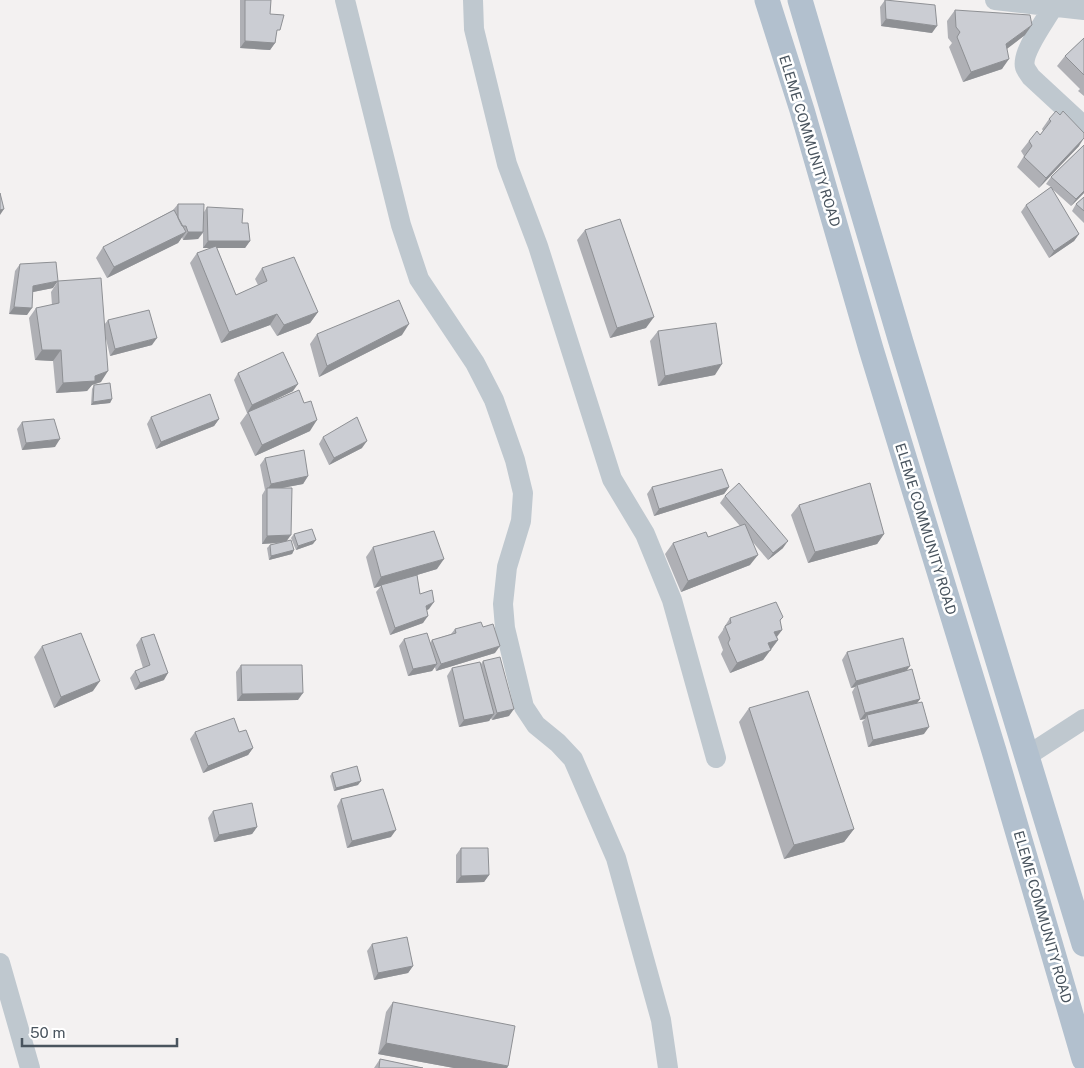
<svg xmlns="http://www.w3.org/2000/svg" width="1084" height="1068" viewBox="0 0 1084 1068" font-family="'Public Sans',sans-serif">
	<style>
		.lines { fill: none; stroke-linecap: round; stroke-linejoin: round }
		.minor { stroke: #bfc8cf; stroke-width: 20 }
		.major { stroke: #b2c0ce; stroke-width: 25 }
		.wall { fill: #afb0b5 }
		.shaded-wall { fill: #8e9094 }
		.building { fill: #cbcdd3; stroke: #8e9094 }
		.labels { text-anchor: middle; stroke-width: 5; stroke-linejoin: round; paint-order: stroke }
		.street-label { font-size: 14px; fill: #49545e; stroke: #fff }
	</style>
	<rect width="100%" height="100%" fill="#f3f1f1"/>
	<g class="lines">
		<!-- minor -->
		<path class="minor" d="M345,0L401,225L419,279L475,363L494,400L515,460L523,493L521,521L507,567L503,604L505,628L524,707L536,725L558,743L573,759L616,858L661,1020L668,1068
			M473,0L474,29L507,164L538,246L612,479L645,534L672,600L716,758
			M995,0L1084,10
			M1053,7C1046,20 1021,52 1025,67C1026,70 1029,74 1031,77L1084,126
			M1027,756L1084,719
			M0,963L30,1068"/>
		<!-- major -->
		<path class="major" d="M767,0L802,110L871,349L994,751L1084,1059
			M800,0L901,342L1084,944"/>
	</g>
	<!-- wall -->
	<path class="wall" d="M240,0H271L270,14L276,36L275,43L270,50L240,48Z
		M885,0L932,33L881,26L880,7Z
		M955,10L1025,35L1007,48L1002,69L963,82L949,47L952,43L948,38L947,21Z
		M1084,38V96L1078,91L1080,89L1057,66L1065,56Z
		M1049,119L1079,146L1039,188L1017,167L1024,156L1021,151L1029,141L1040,135L1043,131L1042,129Z
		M1084,145V193L1071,206L1051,188L1079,234L1074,241L1049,258L1021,212L1026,205L1051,187L1046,184L1051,177Z
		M1084,197V223L1072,211L1076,204Z
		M178,204L204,212L207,207L242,223L250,241L245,248H217L236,295L258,285L255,279L262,268L318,312L310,323L277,336L270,325L221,343L190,263L197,253L212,248H203V233L198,239L183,240L182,237L178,243L107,278L96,258L103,247L173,210Z
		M585,230L646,328L610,338L577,240Z
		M20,264L53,288L33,292L27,315L9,314L15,271Z
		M58,281L104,325L108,320L152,345L110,356L106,339L101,382L92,385L87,391L56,393L53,361L35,360L29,318L36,308L52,305L51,292Z
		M658,331L715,375L658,386L650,341Z
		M317,334L402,335L319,377L310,344Z
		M238,373L293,391L247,413L234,380Z
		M94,385L112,399L110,403L91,405L92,389Z
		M304,403L310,431L255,456L240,423L248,412Z
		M151,417L219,419L214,426L156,449L147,424Z
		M22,422L55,447L22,450L17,429Z
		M323,437L362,448L329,465L319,444Z
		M265,458L308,476L303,484L281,488L287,541L294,550L292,554L269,560L267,548L270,545L280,543L262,544V495L265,490L260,465Z
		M652,487H729L724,494L654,516L647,494Z
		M725,496L783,548L768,560L751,540L750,565L681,592L665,554L673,543L708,537L740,526L720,503Z
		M799,505L884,534L877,544L808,563L791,515Z
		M294,534L313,544L296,550L291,538Z
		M373,547L437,569L417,575L420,594L429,609L427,610L423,623L390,635L376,592L381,586L374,588L366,557Z
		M783,617L780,621L782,630L777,637L778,640L763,660L730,673L721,654L723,650L718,637L723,630V629L730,618Z
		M455,629L495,653L436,671L435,667L432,671L408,676L399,646L404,639L430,643L432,640L451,634Z
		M141,638L164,680L135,690L130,678L135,671L143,668L136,645Z
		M42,646L93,691L54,708L34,657Z
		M847,652L907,671L920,699L917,703L924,734L868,747L862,722L865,719L860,720L852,692L855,687L851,688L842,660Z
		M483,661L509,716L492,720L491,718L489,721L459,727L447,676L452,668L481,664Z
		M241,665L298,700L237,701L236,672Z
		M749,708L854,829L844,842L784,859L739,722Z
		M195,732L253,748L248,755L203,773L190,739Z
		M332,773L358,785L334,791L330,776Z
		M341,799L391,837L347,848L337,806Z
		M213,811L257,827L252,834L214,842L208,818Z
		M461,848L489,875L484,882L456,883V855Z
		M372,944L413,966L408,973L374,980L367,951Z
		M393,1002L508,1066L507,1068H454L378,1054L386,1012Z
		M380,1059L423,1068H374Z"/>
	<!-- shaded-wall -->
	<path class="shaded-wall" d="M886,19L937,26L932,33L881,26Z
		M1032,25L1025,35L999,55L1006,44Z
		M245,41L275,43L270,50L240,48Z
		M1009,59L1002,69L963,82L971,72Z
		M1084,138L1079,146L1039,188L1046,178Z
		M1084,191V193L1071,206L1076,199Z
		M4,209L0,215V210Z
		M186,232L178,243L107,278L114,267Z
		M188,232H203L198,239L183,240Z
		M1079,234L1074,241L1049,258L1054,251Z
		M208,241H250L245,248H203Z
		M58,281L53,288L28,293L33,286Z
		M14,307L32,308L27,315L9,314Z
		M318,312L310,323L277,336L284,325Z
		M277,314L270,325L221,343L229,332Z
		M654,317L646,328L610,338L617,328Z
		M409,324L402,335L319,377L327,366Z
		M157,338L152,345L110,356L115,349Z
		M42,350H61L53,361L35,360Z
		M722,364L715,375L658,386L665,376Z
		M108,371L101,382L92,385L87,391L56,393L63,383L95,376Z
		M298,384L293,391L247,413L252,405Z
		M112,399L110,403L91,405L93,402Z
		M219,419L214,426L156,449L161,442Z
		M317,420L310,431L255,456L262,445Z
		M60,439L55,447L22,450L26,443Z
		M367,441L362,448L329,465L334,458Z
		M308,476L303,484L267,491V490L271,484Z
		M729,487L724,494L654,516L659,509Z
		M884,534L877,544L808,563L815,552Z
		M291,535L286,542L262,544L267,536Z
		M316,540L313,544L296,550L298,546Z
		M788,541L783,548L768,560L773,553Z
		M294,550L292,554L269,560L271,556Z
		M758,555L750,565L681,592L688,581Z
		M444,559L437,569L374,588L381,577Z
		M434,602L429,609L421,613L426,606Z
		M428,616L423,623L390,635L395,628Z
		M782,630L774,640V632Z
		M778,640L763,660L730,673L737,663L768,643Z
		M500,646L495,653L436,671L441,664Z
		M437,664L432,671L408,676L413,669Z
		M910,666L905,673L857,685L855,687L851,688L856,681Z
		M168,673L164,680L135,690L140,683Z
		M100,681L93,691L54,708L61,697Z
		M303,693L298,700L237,701L242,694Z
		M920,699L915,706L867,715L865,719L860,720L865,713Z
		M514,709L509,716L492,720L497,713Z
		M494,714L489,721L459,727L464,720Z
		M929,727L924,734L868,747L873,740Z
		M253,748L248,755L203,773L208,766Z
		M361,781L358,785L334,791L336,788Z
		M257,827L252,834L214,842L219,835Z
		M854,829L844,842L784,859L794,845Z
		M396,830L391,837L347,848L352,841Z
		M489,875L484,882L456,883L461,876Z
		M413,966L408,973L374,980L378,973Z
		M386,1043L508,1066L507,1068H454L378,1054Z"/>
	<!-- building -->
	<path class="building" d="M245,0H271L270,14L284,15L280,30H277L275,43L245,41Z
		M885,0L935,5L937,26L886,19Z
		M955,10L1030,15L1032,25L1006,44L1009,59L971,72L957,37L960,32L956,27Z
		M1084,38V75L1065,56Z
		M1056,111L1060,115L1063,111L1084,133V138L1046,178L1024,157L1032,146L1029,141L1037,131L1040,135L1051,121L1049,119Z
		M1084,145V191L1076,199L1051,177Z
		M1051,187L1079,234L1054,251L1026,205Z
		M0,193L4,209L0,210Z
		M1084,197V211L1076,204Z
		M178,204H204L203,232H188L186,226H182L178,218Z
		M207,207L243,209L242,223H248L250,241H208Z
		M174,210L186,232L114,267L103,247Z
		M620,219L654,317L617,328L585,230Z
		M216,246L236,295L267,281L262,268L294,257L318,312L284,325L277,314L229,332L197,253Z
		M56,262L58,281L33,286L32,308L14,307L20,264Z
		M101,278L108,371L95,376V381L63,383L61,350H42L36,308L59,303L58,281Z
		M399,300L409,324L327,366L317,334Z
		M149,310L157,338L115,349L108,320Z
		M716,323L722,364L665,376L658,331Z
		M283,352L298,384L252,405L238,373Z
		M110,383L112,399L93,402L94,385Z
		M299,390L304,403L311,401L317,420L262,445L248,412Z
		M210,394L219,419L161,442L151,417Z
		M357,417L367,441L334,458L323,437Z
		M54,419L60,439L26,443L22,422Z
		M304,450L308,476L271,484L265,458Z
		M722,469L729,487L659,509L652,487Z
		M739,483L788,541L773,553L725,496Z
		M870,483L884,534L815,552L799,505Z
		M267,488H292L291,535L267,536Z
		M745,524L758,555L688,581L673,543L706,532L708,537Z
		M312,529L316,540L298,546L294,534Z
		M434,531L444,559L381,577L373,547Z
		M291,540L294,550L271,556L270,545Z
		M417,575L420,594L432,590L434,602L426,606L428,616L395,628L381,585Z
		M776,602L783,617L780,620L782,630L774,632L778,640L768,643L771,650L737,663L728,643L730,639L725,626L731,623L730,618Z
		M481,622L483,627L493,624L500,646L441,664L432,640L456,633L455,629Z
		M81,633L100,681L61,697L42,646Z
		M427,633L437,664L413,669L404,639Z
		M154,634L168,673L140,683L135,671L150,665L141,638Z
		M903,638L910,666L856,681L847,652Z
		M500,657L514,709L497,713L483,661Z
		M480,662L494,714L464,720L452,668Z
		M241,665H302L303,693L242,694Z
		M912,669L920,699L865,713L857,685Z
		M808,691L854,829L794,845L749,708Z
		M922,702L929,727L873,740L867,715Z
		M234,718L239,732L246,730L253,748L208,766L195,732Z
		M357,766L361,781L336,788L332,773Z
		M383,789L396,830L352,841L341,799Z
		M252,803L257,827L219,835L213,811Z
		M461,848H488L489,875L461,876Z
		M407,937L413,966L378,973L372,944Z
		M393,1002L515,1026L508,1066L386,1043Z
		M380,1059L423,1068H379Z"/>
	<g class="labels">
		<!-- street labels -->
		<g class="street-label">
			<text transform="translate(810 141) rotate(73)" y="5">ELEME COMMUNITY ROAD</text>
			<text transform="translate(926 529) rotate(73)" y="5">ELEME COMMUNITY ROAD</text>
			<text transform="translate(1043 917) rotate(74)" y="5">ELEME COMMUNITY ROAD</text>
		</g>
	</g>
	<!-- scale -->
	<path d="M22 1038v8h155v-8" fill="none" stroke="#49545e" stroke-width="2.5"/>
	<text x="30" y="1038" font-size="15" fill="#49545e" stroke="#ffffff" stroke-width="4" paint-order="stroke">50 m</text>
</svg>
